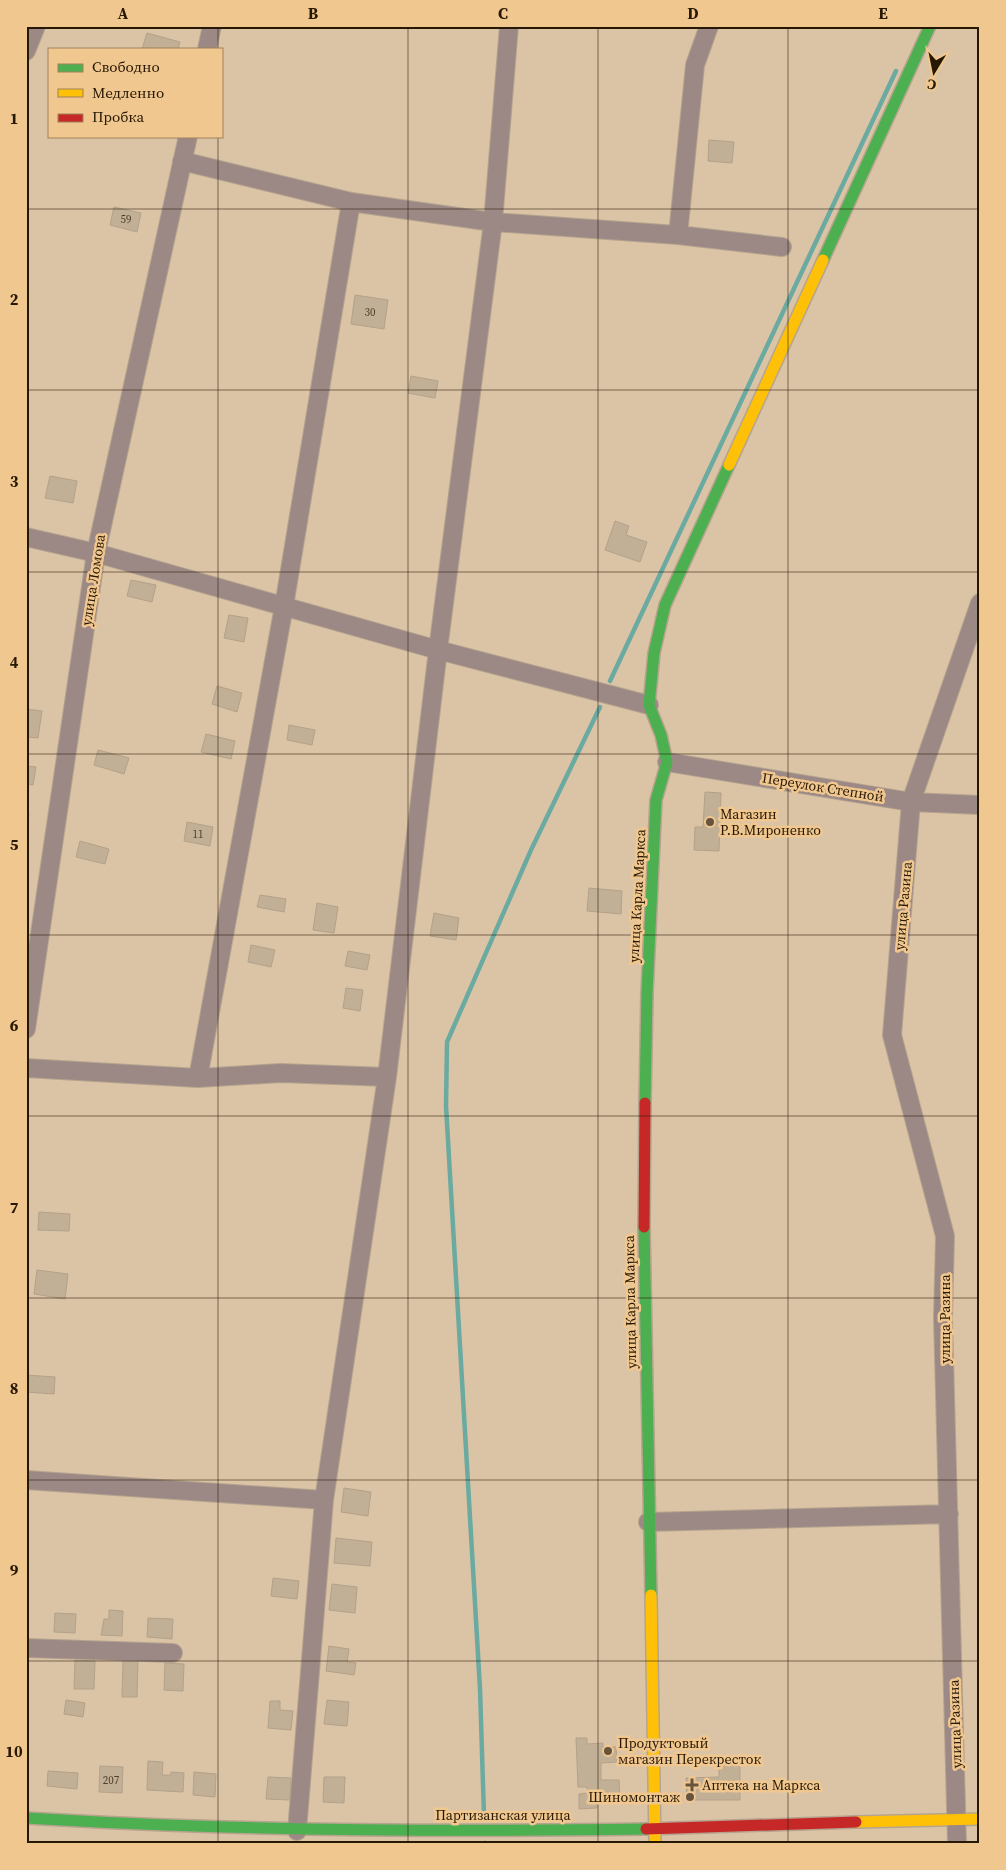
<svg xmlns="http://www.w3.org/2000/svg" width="1006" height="1870" viewBox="0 0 1006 1870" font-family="'Source Serif 4',serif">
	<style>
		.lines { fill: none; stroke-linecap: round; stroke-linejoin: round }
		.stream { stroke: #6aaaa0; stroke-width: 4.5 }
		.building { fill: #c1af96; stroke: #b3a189 }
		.street-casing { stroke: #b6a48e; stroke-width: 20 }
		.fast-casing { stroke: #b6a48e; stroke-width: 14 }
		.slow-casing { stroke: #b6a48e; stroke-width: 14 }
		.jam-casing { stroke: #b6a48e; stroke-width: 14 }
		.street { stroke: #9c8986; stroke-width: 18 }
		.fast { stroke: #4caf50; stroke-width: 11 }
		.slow { stroke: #ffc107; stroke-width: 11 }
		.jam { stroke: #c62828; stroke-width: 11 }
		.grid { fill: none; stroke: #271803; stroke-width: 1; stroke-opacity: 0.55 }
		.poi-dot { fill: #66543c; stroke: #f1c790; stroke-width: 2 }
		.labels { text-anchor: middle; stroke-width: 5; stroke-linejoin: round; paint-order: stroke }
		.number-label { font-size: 11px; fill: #4e3e28 }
		.street-label { font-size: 14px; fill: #271803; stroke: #f1c790 }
		.poi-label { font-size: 14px; fill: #271803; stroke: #f1c790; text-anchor: start }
		.neatline { fill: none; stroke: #271803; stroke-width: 2 }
		.grid-label { font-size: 16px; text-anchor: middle; font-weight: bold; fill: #271803 }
	</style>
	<rect width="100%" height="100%" fill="#dbc4a6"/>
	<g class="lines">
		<!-- stream -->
		<path class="stream" d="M610,681L896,71
			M484,1816L480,1689L446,1106L447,1042L531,850L600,707
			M485,1843L486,1844"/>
	</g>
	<!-- building -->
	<path class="building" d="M147,33L180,42L178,49H142Z
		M709,140L734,142L732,163L708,161Z
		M114,207L141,213L137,232L110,225Z
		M355,295L388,300L384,329L351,324Z
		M411,376L438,381L435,398L408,393Z
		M50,476L77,481L73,503L45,498Z
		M615,521L629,526L626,535L647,542L640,562L605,550Z
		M131,580L156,585L152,602L127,596Z
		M229,615L248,618L244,642L224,638Z
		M217,686L242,693L237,712L212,704Z
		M26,709L42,711L38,738L26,737Z
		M289,725L315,730L312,745L287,740Z
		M206,734L235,741L231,759L201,752Z
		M98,750L129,758L124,774L94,765Z
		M26,766L36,767L33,785L26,784Z
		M705,792L721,793L719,851L694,850L695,827H703Z
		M26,814H29L27,830H26Z
		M187,822L213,827L210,846L184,841Z
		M80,841L109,849L105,864L76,857Z
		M589,888L622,891L621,914L587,911Z
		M260,895L286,899L284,912L257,907Z
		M317,903L338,907L334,933L313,930Z
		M434,913L459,918L456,940L430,936Z
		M251,945L275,950L271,967L248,962Z
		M348,951L370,955L367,970L345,966Z
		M346,988L363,990L360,1011L343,1008Z
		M39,1212L70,1214L69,1231L38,1230Z
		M37,1270L68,1274L65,1299L34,1294Z
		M26,1375L55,1377L54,1394L26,1392Z
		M344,1488L371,1492L368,1516L341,1512Z
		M336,1538L372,1542L370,1566L334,1563Z
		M273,1578L299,1581L297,1599L271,1596Z
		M332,1584L357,1587L355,1613L329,1610Z
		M109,1610L123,1611L122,1636L101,1635L104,1619H109Z
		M55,1613L76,1614L75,1633L54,1632Z
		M148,1618L173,1619L172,1639L147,1637Z
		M329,1646L349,1649L347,1662L356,1663L354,1675L326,1671Z
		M75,1660L95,1661L94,1689H74Z
		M123,1661H138L137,1697H122Z
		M165,1663L184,1664L183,1691L164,1690Z
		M66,1700L85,1703L83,1717L64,1714Z
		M327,1700L349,1702L347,1726L324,1724Z
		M270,1701H280V1710L293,1711L291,1730L268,1728Z
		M576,1738H587V1744L603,1743V1747H616L617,1762L601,1763V1780H619L620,1800L597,1801V1808L579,1809V1794L588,1793L587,1787H578Z
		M148,1761L163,1762L162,1775H171V1772L184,1773L183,1792L147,1790Z
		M719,1765H740V1800H687L686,1778L719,1777Z
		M100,1766L123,1767L122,1793L99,1792Z
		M48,1771L78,1773L77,1789L47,1786Z
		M194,1772L216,1774L215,1797L193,1795Z
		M268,1777L291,1778L290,1800L266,1799Z
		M324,1777H345L344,1803L323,1802Z"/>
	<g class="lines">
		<defs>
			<path id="street" d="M207,49L212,26
				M26,51L36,26
				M182,161L351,202L493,222L678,235L782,247
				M678,235L695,65L709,26
				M26,537L96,553L438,650L649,705
				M667,762L911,802L980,805
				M26,1029L96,553L188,136
				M26,1068L198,1078L281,1073L387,1077
				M198,1078L284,606L351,202
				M26,1480L324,1500
				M648,1522L949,1514
				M26,1648L173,1653
				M297,1831L324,1500L387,1077L438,650L493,222L509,26
				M957,1844L943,1319L945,1236L892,1035L911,802L980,603"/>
			<path id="fast" d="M823,260L930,26
				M645,1103L647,993L656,800L667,762L661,735L649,705L654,653L665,605L729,465
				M644,1227L651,1595
				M26,1818C233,1831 439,1832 646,1829"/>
			<path id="slow" d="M729,465L823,260
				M651,1595L655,1844
				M856,1822L980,1819"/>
			<path id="jam" d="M644,1227L645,1103
				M646,1829L856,1822"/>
		</defs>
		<!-- street casing -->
		<use href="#street" class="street-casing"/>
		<!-- fast casing -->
		<use href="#fast" class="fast-casing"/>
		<!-- slow casing -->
		<use href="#slow" class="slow-casing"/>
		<!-- jam casing -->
		<use href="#jam" class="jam-casing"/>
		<!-- street -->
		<use href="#street" class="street"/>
		<!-- fast -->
		<use href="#fast" class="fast"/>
		<!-- slow -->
		<use href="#slow" class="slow"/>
		<!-- jam -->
		<use href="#jam" class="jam"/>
	</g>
	<!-- grid -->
	<path class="grid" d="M218,26V49M408,26V1844M598,26V1844M788,26V1844M218,136V1844M26,209H980M26,390H980M26,572H980M26,754H980M26,935H980M26,1116H980M26,1298H980M26,1480H980M26,1661H980"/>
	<!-- markers -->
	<g class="poi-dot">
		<circle cx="710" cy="822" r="5"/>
		<circle cx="608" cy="1751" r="5"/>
		<path d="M689.5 1777.5h5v5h5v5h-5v5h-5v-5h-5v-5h5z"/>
		<circle cx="690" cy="1797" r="5"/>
	</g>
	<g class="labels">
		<!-- number labels -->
		<g class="number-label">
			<text x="126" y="223">59</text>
			<text x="370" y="316">30</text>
			<text x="198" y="838">11</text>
			<text x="111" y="1784">207</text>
		</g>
		<!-- street labels -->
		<g class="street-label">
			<text transform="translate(93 580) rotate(-81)" y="5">улица Ломова</text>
			<text transform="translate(823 787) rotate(9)" y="5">Переулок Степной</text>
			<text transform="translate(637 896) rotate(-87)" y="5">улица Карла Маркса</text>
			<text transform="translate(903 906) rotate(-85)" y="5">улица Разина</text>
			<text transform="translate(630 1302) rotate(-91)" y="5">улица Карла Маркса</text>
			<text transform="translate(945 1319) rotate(-90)" y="5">улица Разина</text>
			<text transform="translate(955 1724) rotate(-92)" y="5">улица Разина</text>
			<text x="503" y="1820">Партизанская улица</text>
		</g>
		<!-- poi labels -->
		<g class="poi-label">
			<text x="720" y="819">Магазин<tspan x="720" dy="16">Р.В.Мироненко</tspan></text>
			<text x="618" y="1748">Продуктовый<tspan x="618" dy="16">магазин Перекресток</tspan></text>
			<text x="702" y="1790">Аптека на Маркса</text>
			<text x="680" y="1802" text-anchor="end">Шиномонтаж</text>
		</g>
	</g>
	<!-- border -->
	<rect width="1006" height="1870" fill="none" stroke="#f1c790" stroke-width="55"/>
	<!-- legend -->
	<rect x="48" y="48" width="175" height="90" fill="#f1c790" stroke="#a08158"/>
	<rect x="58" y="64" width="25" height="8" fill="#4caf50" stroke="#a08158"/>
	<text x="92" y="72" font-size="15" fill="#271803">Свободно</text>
	<rect x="58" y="89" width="25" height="8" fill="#ffc107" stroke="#a08158"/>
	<text x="92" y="98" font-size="15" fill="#271803">Медленно</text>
	<rect x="58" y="114" width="25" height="8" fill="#c62828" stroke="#a08158"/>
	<text x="92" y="122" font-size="15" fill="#271803">Пробка</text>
	<!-- north arrow -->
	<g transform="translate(934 72) rotate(190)" stroke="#f1c790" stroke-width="4" paint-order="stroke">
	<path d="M0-4L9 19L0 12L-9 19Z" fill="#271803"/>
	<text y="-8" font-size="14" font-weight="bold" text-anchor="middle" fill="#271803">С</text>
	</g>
	<rect x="28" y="28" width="950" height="1814" class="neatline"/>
	<g class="grid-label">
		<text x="123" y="19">A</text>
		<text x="313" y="19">B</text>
		<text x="503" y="19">C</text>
		<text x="693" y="19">D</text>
		<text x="883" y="19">E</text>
		<text x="14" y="124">1</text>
		<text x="14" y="305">2</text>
		<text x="14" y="487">3</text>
		<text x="14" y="668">4</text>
		<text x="14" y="850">5</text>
		<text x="14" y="1031">6</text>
		<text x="14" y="1213">7</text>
		<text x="14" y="1394">8</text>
		<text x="14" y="1576">9</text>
		<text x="14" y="1757">10</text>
	</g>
</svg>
